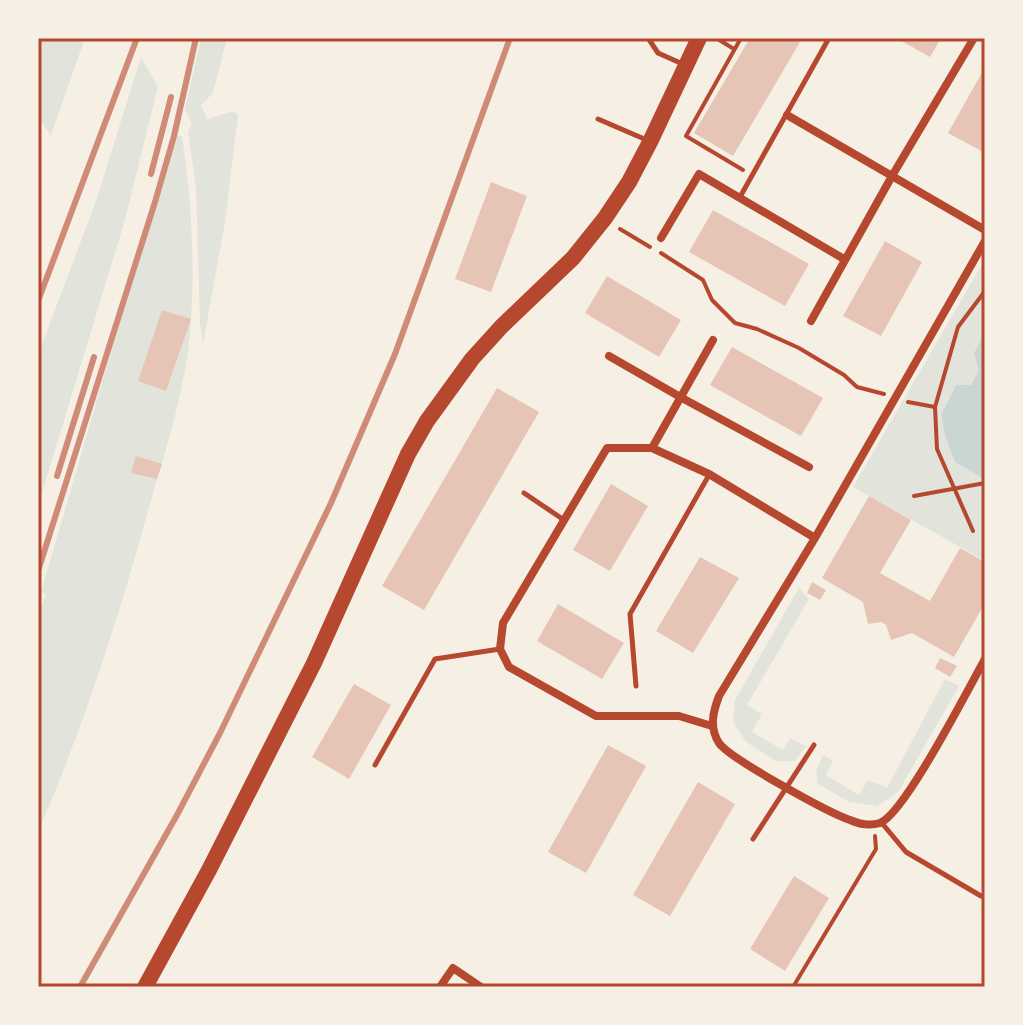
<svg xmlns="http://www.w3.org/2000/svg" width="1023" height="1025" viewBox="0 0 1023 1025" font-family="Commissioner,sans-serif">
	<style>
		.green { fill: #e2e4dc }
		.water { fill: #c9d6d2 }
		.building { fill: #e6c5b7 }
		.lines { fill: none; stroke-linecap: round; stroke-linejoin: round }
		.path { stroke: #b5482f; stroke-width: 4 }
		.service { stroke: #b5482f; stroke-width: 5 }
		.minor { stroke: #b5482f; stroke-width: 8 }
		.trunk { stroke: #b5482f; stroke-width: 16 }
		.rail { stroke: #cf8b77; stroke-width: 6 }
		.neatline { fill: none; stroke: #b5482f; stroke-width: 3 }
	</style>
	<rect width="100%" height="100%" fill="#f6efe4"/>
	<!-- green -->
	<path class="green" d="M38,38H85L51,135L38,118Z
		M201,38H227L213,93L201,105L207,119L234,111L238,115L225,222L203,344L200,323L196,188L188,132L192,125L185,109Z
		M141,57L158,87L125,220L38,506V355L96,201Z
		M174,136H182C191,196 195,258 191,319C188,379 169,439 152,497C121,610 85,724 38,832V617L46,594L41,592Z
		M985,259V561L853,487Z
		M799,588L809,599L747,705L762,714L752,732L783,750L790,738L806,746L795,761H776L746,742L733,722L735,700Z
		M945,679L959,686L898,792L877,806L849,802L818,784L816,771L823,755L833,761L826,775L859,795L868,780L887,788Z"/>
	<!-- water -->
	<path class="water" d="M985,333V476L981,477L955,462L944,432L942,413L956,385H971L979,370L974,353Z"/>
	<!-- building -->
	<path class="building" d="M750,38H793L800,42L733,156L694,133Z
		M896,38H941L930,57Z
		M985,67V153L948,133Z
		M491,182L527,196L491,292L455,279Z
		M713,210L809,264L785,306L689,252Z
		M885,241L922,262L881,336L843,316Z
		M607,276L681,320L659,357L585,313Z
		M162,310L191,319L166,391L138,381Z
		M732,347L823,398L801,436L710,385Z
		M497,388L539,412L424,610L382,586Z
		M136,456L162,464L157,479L131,473Z
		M611,484L648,506L610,571L573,550Z
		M869,496L911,520L880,573L930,601L960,548L985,562V603L954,657L912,633L891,640L886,625L881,622L868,624L863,602L822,578Z
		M700,557L739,578L693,653L656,631Z
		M812,582L826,590L820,600L807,593Z
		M558,604L624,643L602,679L537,641Z
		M940,658L957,666L950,677L935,668Z
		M354,684L391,705L349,779L312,757Z
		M608,745L646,766L586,873L548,852Z
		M698,782L735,804L670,916L633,895Z
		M794,876L829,898L785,971L750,949Z"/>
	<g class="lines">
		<!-- path -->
		<path class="path" d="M716,38L734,49
			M741,38L686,136L743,170
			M620,229L650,247
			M661,253L703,280L712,300L735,323L757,329L799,348L844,375L857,387L884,394
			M908,402L935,407
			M914,496L985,483
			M973,531L937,449L935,407L958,327L985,291
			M793,987L876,849L875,836"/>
		<!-- service -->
		<path class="service" d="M648,38L658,53L685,65
			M598,119L649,141
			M740,197L829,38
			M524,493L564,520
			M636,686L630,614L709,475
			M375,765L435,659L500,649
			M881,822L906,852L981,896
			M753,839L814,745"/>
		<!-- minor -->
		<path class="minor" d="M787,115L985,230
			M661,238L699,174L844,259
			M985,241L815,538L719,696C713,712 709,727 719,743C729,758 829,813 850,820C859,824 870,826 880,823C905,813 968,689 985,659
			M811,321L892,176L974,38
			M713,340L652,448L709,474L815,538
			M609,356L682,398L809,467
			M652,448H607L503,623L500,649L509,667L596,716H679L712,726
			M440,987L453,968L481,987"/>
		<!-- trunk -->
		<path class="trunk" d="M145,987L209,870L314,663L408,454L427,421L472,359L501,327L573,258L605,218L629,182L650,142L699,38"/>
		<!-- rail -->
		<path class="rail" d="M151,174L171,97
			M38,301L137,38
			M57,476L94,357
			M38,571L155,202L174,136L196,38
			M80,987L177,815L220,733L331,503L395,354L510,38"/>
	</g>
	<!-- border -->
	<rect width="1023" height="1025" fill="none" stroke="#f6efe4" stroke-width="80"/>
	<rect x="40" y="40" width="943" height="945" class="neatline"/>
</svg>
